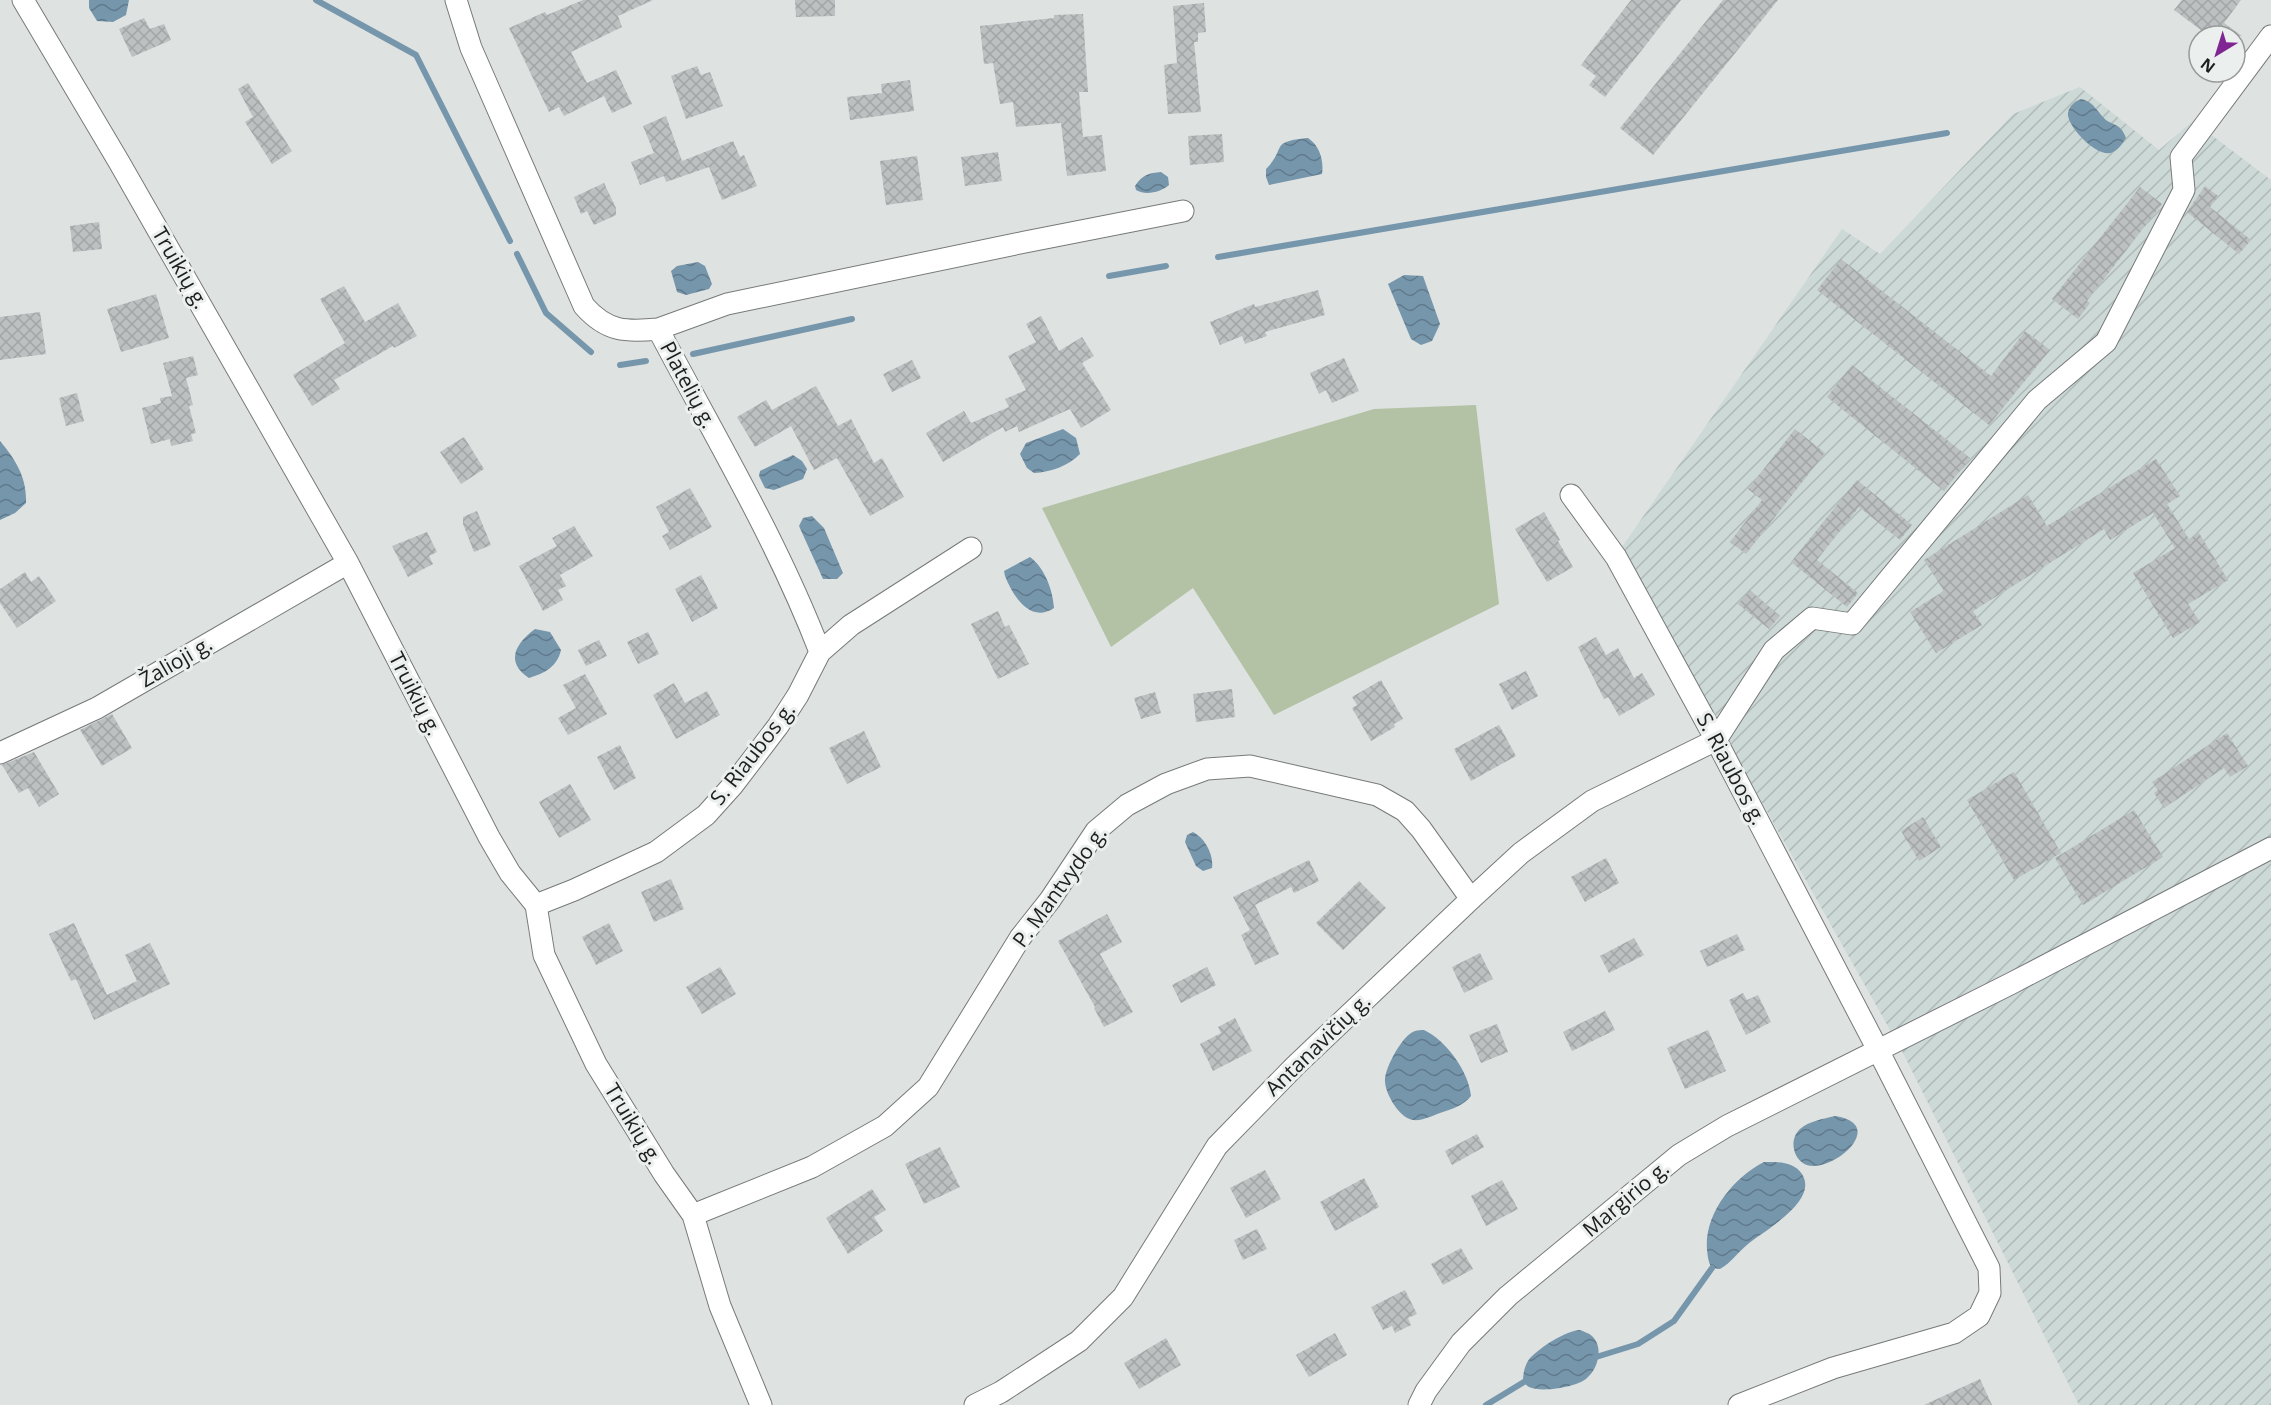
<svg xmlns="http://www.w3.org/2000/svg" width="2271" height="1405" viewBox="0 0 2271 1405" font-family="'Open Sans',sans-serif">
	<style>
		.industrial { fill: url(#industrial-furrows) }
		.green { fill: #b3c1a5 }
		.water { fill: url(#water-waves) }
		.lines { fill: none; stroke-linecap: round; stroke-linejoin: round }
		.stream { stroke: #7696ac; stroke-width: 6 }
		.building { fill: url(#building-cross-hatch) }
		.minor-casing { stroke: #777a7a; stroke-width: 23 }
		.minor { stroke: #fff; stroke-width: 21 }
		.labels { text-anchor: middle; stroke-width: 6; stroke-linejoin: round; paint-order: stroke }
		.street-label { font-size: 21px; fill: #1d1e1e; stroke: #ebefee }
	</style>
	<defs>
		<pattern id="industrial-furrows" width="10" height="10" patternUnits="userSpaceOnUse" patternTransform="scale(1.5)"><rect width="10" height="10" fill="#ccd9d7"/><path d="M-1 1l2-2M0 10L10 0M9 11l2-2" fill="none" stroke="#afbab8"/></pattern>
		<pattern id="water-waves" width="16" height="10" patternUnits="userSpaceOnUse" patternTransform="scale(1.5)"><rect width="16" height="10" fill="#7696ac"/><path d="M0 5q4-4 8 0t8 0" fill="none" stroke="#607a8b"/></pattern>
		<pattern id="building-cross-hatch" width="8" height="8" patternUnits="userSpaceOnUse" patternTransform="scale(1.5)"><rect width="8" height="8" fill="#bcc0c1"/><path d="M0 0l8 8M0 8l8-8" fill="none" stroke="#a1a5a5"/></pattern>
	</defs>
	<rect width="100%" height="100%" fill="#dee2e1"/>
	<!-- industrial -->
	<path class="industrial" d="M2080,87L2159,150L2193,121L2271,180V1405H2079L1903,1053L1620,550L1842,229L1880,254L2013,114Z"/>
	<!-- green -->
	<path class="green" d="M1476,405L1499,604L1274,715L1193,588L1111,647L1042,508L1374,409Z"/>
	<!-- water -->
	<path class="water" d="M89,0H129L126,15L113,22L97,21L89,8Z
		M2081,99C2092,101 2095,108 2102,116C2111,127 2120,121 2126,138C2122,144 2119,149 2113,152C2098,160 2066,125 2068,113C2069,106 2075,101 2081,99Z
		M1308,138C1320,146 1324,161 1322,174L1269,185L1266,177V169C1288,147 1268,142 1308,138Z
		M1161,172L1168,177L1169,185C1161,192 1146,196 1136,190L1135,186C1142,175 1149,173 1161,172Z
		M698,262L705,266L712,284L709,289L686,295L677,292L671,271L677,266Z
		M1404,275L1423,276L1440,324L1432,341L1421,345L1411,339L1388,284Z
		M1063,429L1076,438L1080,454C1068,466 1051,472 1034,473L1027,468L1020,454L1026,443Z
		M0,441C16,460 27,478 26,503L15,513L0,520Z
		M793,455L802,461L807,469L803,479L774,490L765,488L759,476L760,471Z
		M812,516L824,528L843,573L837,579H823L799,526L803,518Z
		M1030,557C1045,568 1053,591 1054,608C1030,624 1013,596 1005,576L1004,571Z
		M535,629L550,632L561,650C557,667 545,673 529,678C505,662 515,644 535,629Z
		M1193,832C1205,838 1214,855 1212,868L1203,871L1196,866L1185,842L1187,835Z
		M1424,1030C1446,1040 1469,1072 1471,1096C1463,1106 1452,1109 1440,1113C1432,1116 1422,1121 1413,1120C1399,1118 1385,1093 1385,1081C1384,1069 1403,1034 1415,1031C1418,1030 1421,1030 1424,1030Z
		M1835,1116C1883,1123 1844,1164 1815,1166C1796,1168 1786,1142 1800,1129C1809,1121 1823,1119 1835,1116Z
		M1764,1162C1778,1162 1793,1161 1802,1174C1819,1201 1765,1230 1748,1244C1738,1252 1731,1263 1720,1269L1712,1268C1708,1262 1708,1257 1707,1250C1704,1214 1733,1178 1764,1162Z
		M1580,1330C1584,1332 1589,1333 1592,1336C1604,1347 1598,1369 1587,1378C1578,1387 1541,1393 1529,1387C1527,1386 1524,1382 1523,1381C1523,1373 1525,1364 1530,1358C1541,1347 1565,1331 1580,1330Z"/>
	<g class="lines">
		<!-- stream -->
		<path class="stream" d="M316,0L416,55L510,241
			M517,254L546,313L591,352
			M1218,257L1947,133
			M1109,276L1166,266
			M693,354L852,319
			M620,365L646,361
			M1593,1358L1638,1344L1674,1321L1712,1268
			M1486,1405L1529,1379"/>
	</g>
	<!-- building -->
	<path class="building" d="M583,0H653L618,16L622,27L571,52L587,83L616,70L632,104L612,113L604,96L564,116L559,107L549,112L509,28L545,12L547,15Z
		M795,0H835V16L796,17Z
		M1631,0H1681L1605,97L1589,85L1596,76L1581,65Z
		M1723,0H1778L1653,155L1620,128Z
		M2182,0H2241L2224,23L2242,36H2209L2174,10Z
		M1204,3L1206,32L1198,33V42H1194L1201,112L1168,114L1164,65L1177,63L1173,6Z
		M1083,14L1088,92H1079L1083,137L1102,135L1106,171L1067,176L1061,123L1016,127L1013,102L1000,104L993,63L984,64L980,26L1054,18V15Z
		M144,18L150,29L164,24L171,40L132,57L119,29Z
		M697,66L701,75L710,72L723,106L686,119L671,76Z
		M910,80L914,111L850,120L847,97L882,93L881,84Z
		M248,83L292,151L272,164L245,122L253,117L238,89Z
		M666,116L682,161L733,141L740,157L744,155L757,186L722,200L709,167L666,182L664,176L640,185L631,162L654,153L643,126Z
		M1222,134L1224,162L1190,165L1188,136Z
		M998,152L1002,181L965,186L961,157Z
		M917,156L923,200L886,205L880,161Z
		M604,183L616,208V215L594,225L587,211L581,214L574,197Z
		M2205,186L2218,196L2210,207L2251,240L2239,254L2187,212Z
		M2140,187L2162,204L2087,301L2090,303L2078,319L2052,299Z
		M99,222L102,249L73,252L70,226Z
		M1841,259L1991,376L2025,331L2050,350L1989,425L1817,290Z
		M344,286L365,322L398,303L417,336L394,348L393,346L334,380L340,389L312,406L293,375L345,343L320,299Z
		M1318,290L1325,315L1265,332L1267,336L1245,344L1242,336L1220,345L1210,322L1254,304L1255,307Z
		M156,294L169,338L121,352L107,309Z
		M40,312L46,354L0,360V317Z
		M1041,316L1059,351L1082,337L1094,356L1082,363L1111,410L1081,428L1070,409L1019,432L1017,426L1005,432L1003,427L943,462L926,433L964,411L971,423L1009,407L1005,399L1026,390L1008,356L1036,342L1026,324Z
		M193,356L198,375L186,378L193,405L189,406L196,433L191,434L193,441L171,446L170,439L151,444L142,408L161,403L160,398L172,396L163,363Z
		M1344,358L1359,391L1332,403L1326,390L1319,394L1310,373Z
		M912,360L921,378L892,392L883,374Z
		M1852,365L1970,458L1944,491L1827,397Z
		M816,386L838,426L851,419L874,463L882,458L904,497L870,516L837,458L814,470L791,426L755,447L737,417L766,400L772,410Z
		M77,393L84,421L66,426L59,398Z
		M1795,429L1825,453L1746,554L1730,542L1762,500L1748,489Z
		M464,437L484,469L461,484L440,452Z
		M2156,459L2180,496L2167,504L2189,539L2199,533L2228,580L2188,604L2200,622L2173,638L2133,573L2175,548L2153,513L2110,540L2104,529L1973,611L1982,625L1936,653L1910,612L1944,591L1924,560L2028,495L2047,526Z
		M1857,480L1912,525L1900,540L1859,507L1817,560L1858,593L1847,607L1791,562Z
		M690,488L712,527L670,550L662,536L669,532L656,507Z
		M477,511L491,545L474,552L463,524V517Z
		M1544,512L1560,540L1558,541L1573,567L1547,582L1515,529Z
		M574,526L593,556L560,575L566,586L558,590L563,600L543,611L519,566L557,546L552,538Z
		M427,532L437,552L429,556L433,564L408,577L392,546Z
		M25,572L31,582L39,576L56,601L17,628L0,603V589Z
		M701,575L718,608L692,622L675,589Z
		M1750,590L1780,616L1769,629L1738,604Z
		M998,611L1005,627L1009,625L1029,664L998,679L971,624Z
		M648,632L659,654L638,664L627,642Z
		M1596,637L1606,655L1618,648L1634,678L1642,673L1655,695L1619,716L1608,697L1604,699L1578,647Z
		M599,640L607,656L586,666L578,650Z
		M1526,671L1538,696L1512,710L1499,684Z
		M585,674L607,714L568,735L558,718L576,708L563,685Z
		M1381,680L1403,719L1394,724L1395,727L1371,741L1352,708L1357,705L1352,697Z
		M674,683L685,703L707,691L720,715L676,739L653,695Z
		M1232,689L1235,717L1196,722L1193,694Z
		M1155,692L1161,713L1141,719L1134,698Z
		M112,714L132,748L102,766L80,730Z
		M1499,725L1516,756L1471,781L1454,749Z
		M864,731L881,767L847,784L829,748Z
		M2227,733L2248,766L2230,777L2224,768L2164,808L2154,793L2158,790L2152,782Z
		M620,745L636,778L614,790L597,757Z
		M34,752L59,794L39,807L28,788L19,793L2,765Z
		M2014,772L2061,853L2014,880L1967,800Z
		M570,784L591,820L559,838L539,802Z
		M2134,810L2163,857L2083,905L2055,858Z
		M1923,817L1941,847L1919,861L1901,831Z
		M1606,858L1619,883L1585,902L1571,877Z
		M1309,860L1319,881L1294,893L1291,887L1255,905L1279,954L1255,965L1241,935L1250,930L1233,897Z
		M671,879L684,909L654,922L641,892Z
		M1359,881L1386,908L1343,950L1316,923Z
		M1107,914L1122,942L1100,954L1133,1012L1104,1027L1094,1008L1095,1007L1058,941Z
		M74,923L107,995L137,981L125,955L150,943L170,984L94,1020L76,979L71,981L49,934Z
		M609,923L623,951L596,965L582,937Z
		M1737,934L1745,950L1707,967L1700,951Z
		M1634,938L1644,955L1609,973L1600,956Z
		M1480,953L1493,979L1464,993L1452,967Z
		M720,967L736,994L702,1014L686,987Z
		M1207,967L1216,985L1181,1003L1172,985Z
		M1743,993L1747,1000L1758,995L1771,1022L1746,1035L1729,1000Z
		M1605,1011L1615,1030L1572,1051L1563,1032Z
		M1235,1018L1252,1051L1213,1071L1200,1044L1221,1033L1218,1027Z
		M1497,1024L1508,1052L1481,1063L1469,1035Z
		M1708,1030L1726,1071L1685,1089L1667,1048Z
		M1477,1134L1484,1147L1452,1165L1445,1151Z
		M940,1147L960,1187L924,1204L905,1164Z
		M1265,1170L1281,1199L1246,1218L1230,1188Z
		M1364,1178L1379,1207L1335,1231L1320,1202Z
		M1502,1180L1518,1209L1486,1226L1471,1196Z
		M872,1189L886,1210L874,1217L883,1231L848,1254L826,1218Z
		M1257,1229L1267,1249L1243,1260L1234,1240Z
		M1461,1248L1473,1269L1443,1285L1431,1264Z
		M1405,1290L1417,1314L1408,1318L1411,1325L1395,1333L1392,1326L1383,1330L1371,1307Z
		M1335,1333L1347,1355L1309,1377L1296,1355Z
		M1166,1338L1181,1365L1139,1389L1124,1363Z
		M1980,1379L1992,1405H1924Z"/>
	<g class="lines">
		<defs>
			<path id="minor" d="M23,0L119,162L348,563L489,837L510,873L536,905L544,955L596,1064L664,1174L693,1215L720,1306L761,1405
				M456,0L471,48L584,306C607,332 626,332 658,329C714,435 777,540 820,652
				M658,329L727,304L1025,242L1183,211
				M1571,495L1616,557L1716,740L1878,1050L1989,1268L1990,1293L1979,1316L1954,1333L1833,1368L1739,1405
				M0,753L97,708L348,563
				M536,905L574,890L656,852L706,815L733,785L778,726L798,695L820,652L851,625L971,548
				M693,1215L812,1167L885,1126L928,1087L1020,938L1050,900L1096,831L1127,805L1166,784L1207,769L1250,766L1377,795L1405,811L1421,829L1471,899
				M975,1405L1001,1392L1079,1341L1123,1297L1217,1146L1295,1066L1471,899L1521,853L1592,801L1716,740L1774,650L1812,618L1852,624L2037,400L2106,342L2184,190L2181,157L2271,36
				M1419,1405L1426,1391L1461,1343L1508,1296L1679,1155L1727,1126L2012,983L2271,848"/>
		</defs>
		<!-- minor casing -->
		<use href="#minor" class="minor-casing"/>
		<!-- minor -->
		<use href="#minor" class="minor"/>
	</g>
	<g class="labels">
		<!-- street labels -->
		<g class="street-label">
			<text transform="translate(180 268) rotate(60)" y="7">Truikių g.</text>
			<text transform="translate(688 385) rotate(62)" y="7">Platelių g.</text>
			<text transform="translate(176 662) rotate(-30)" y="7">Žalioji g.</text>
			<text transform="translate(415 694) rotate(63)" y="7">Truikių g.</text>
			<text transform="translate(753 754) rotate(-52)" y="7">S. Riaubos g.</text>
			<text transform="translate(1731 769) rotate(62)" y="7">S. Riaubos g.</text>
			<text transform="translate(1060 887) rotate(-54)" y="7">P. Mantvydo g.</text>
			<text transform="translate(1318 1045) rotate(-44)" y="7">Antanavičių g.</text>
			<text transform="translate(633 1124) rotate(59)" y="7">Truikių g.</text>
			<text transform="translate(1626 1199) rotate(-40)" y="7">Margirio g.</text>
		</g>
	</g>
	<!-- north arrow -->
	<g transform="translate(2217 54) rotate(218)"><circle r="28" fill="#ebefee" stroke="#999b9b" stroke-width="1.5"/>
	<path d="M0-4.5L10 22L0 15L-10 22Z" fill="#802693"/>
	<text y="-9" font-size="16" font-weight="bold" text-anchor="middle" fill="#1d1e1e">N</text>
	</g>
</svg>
